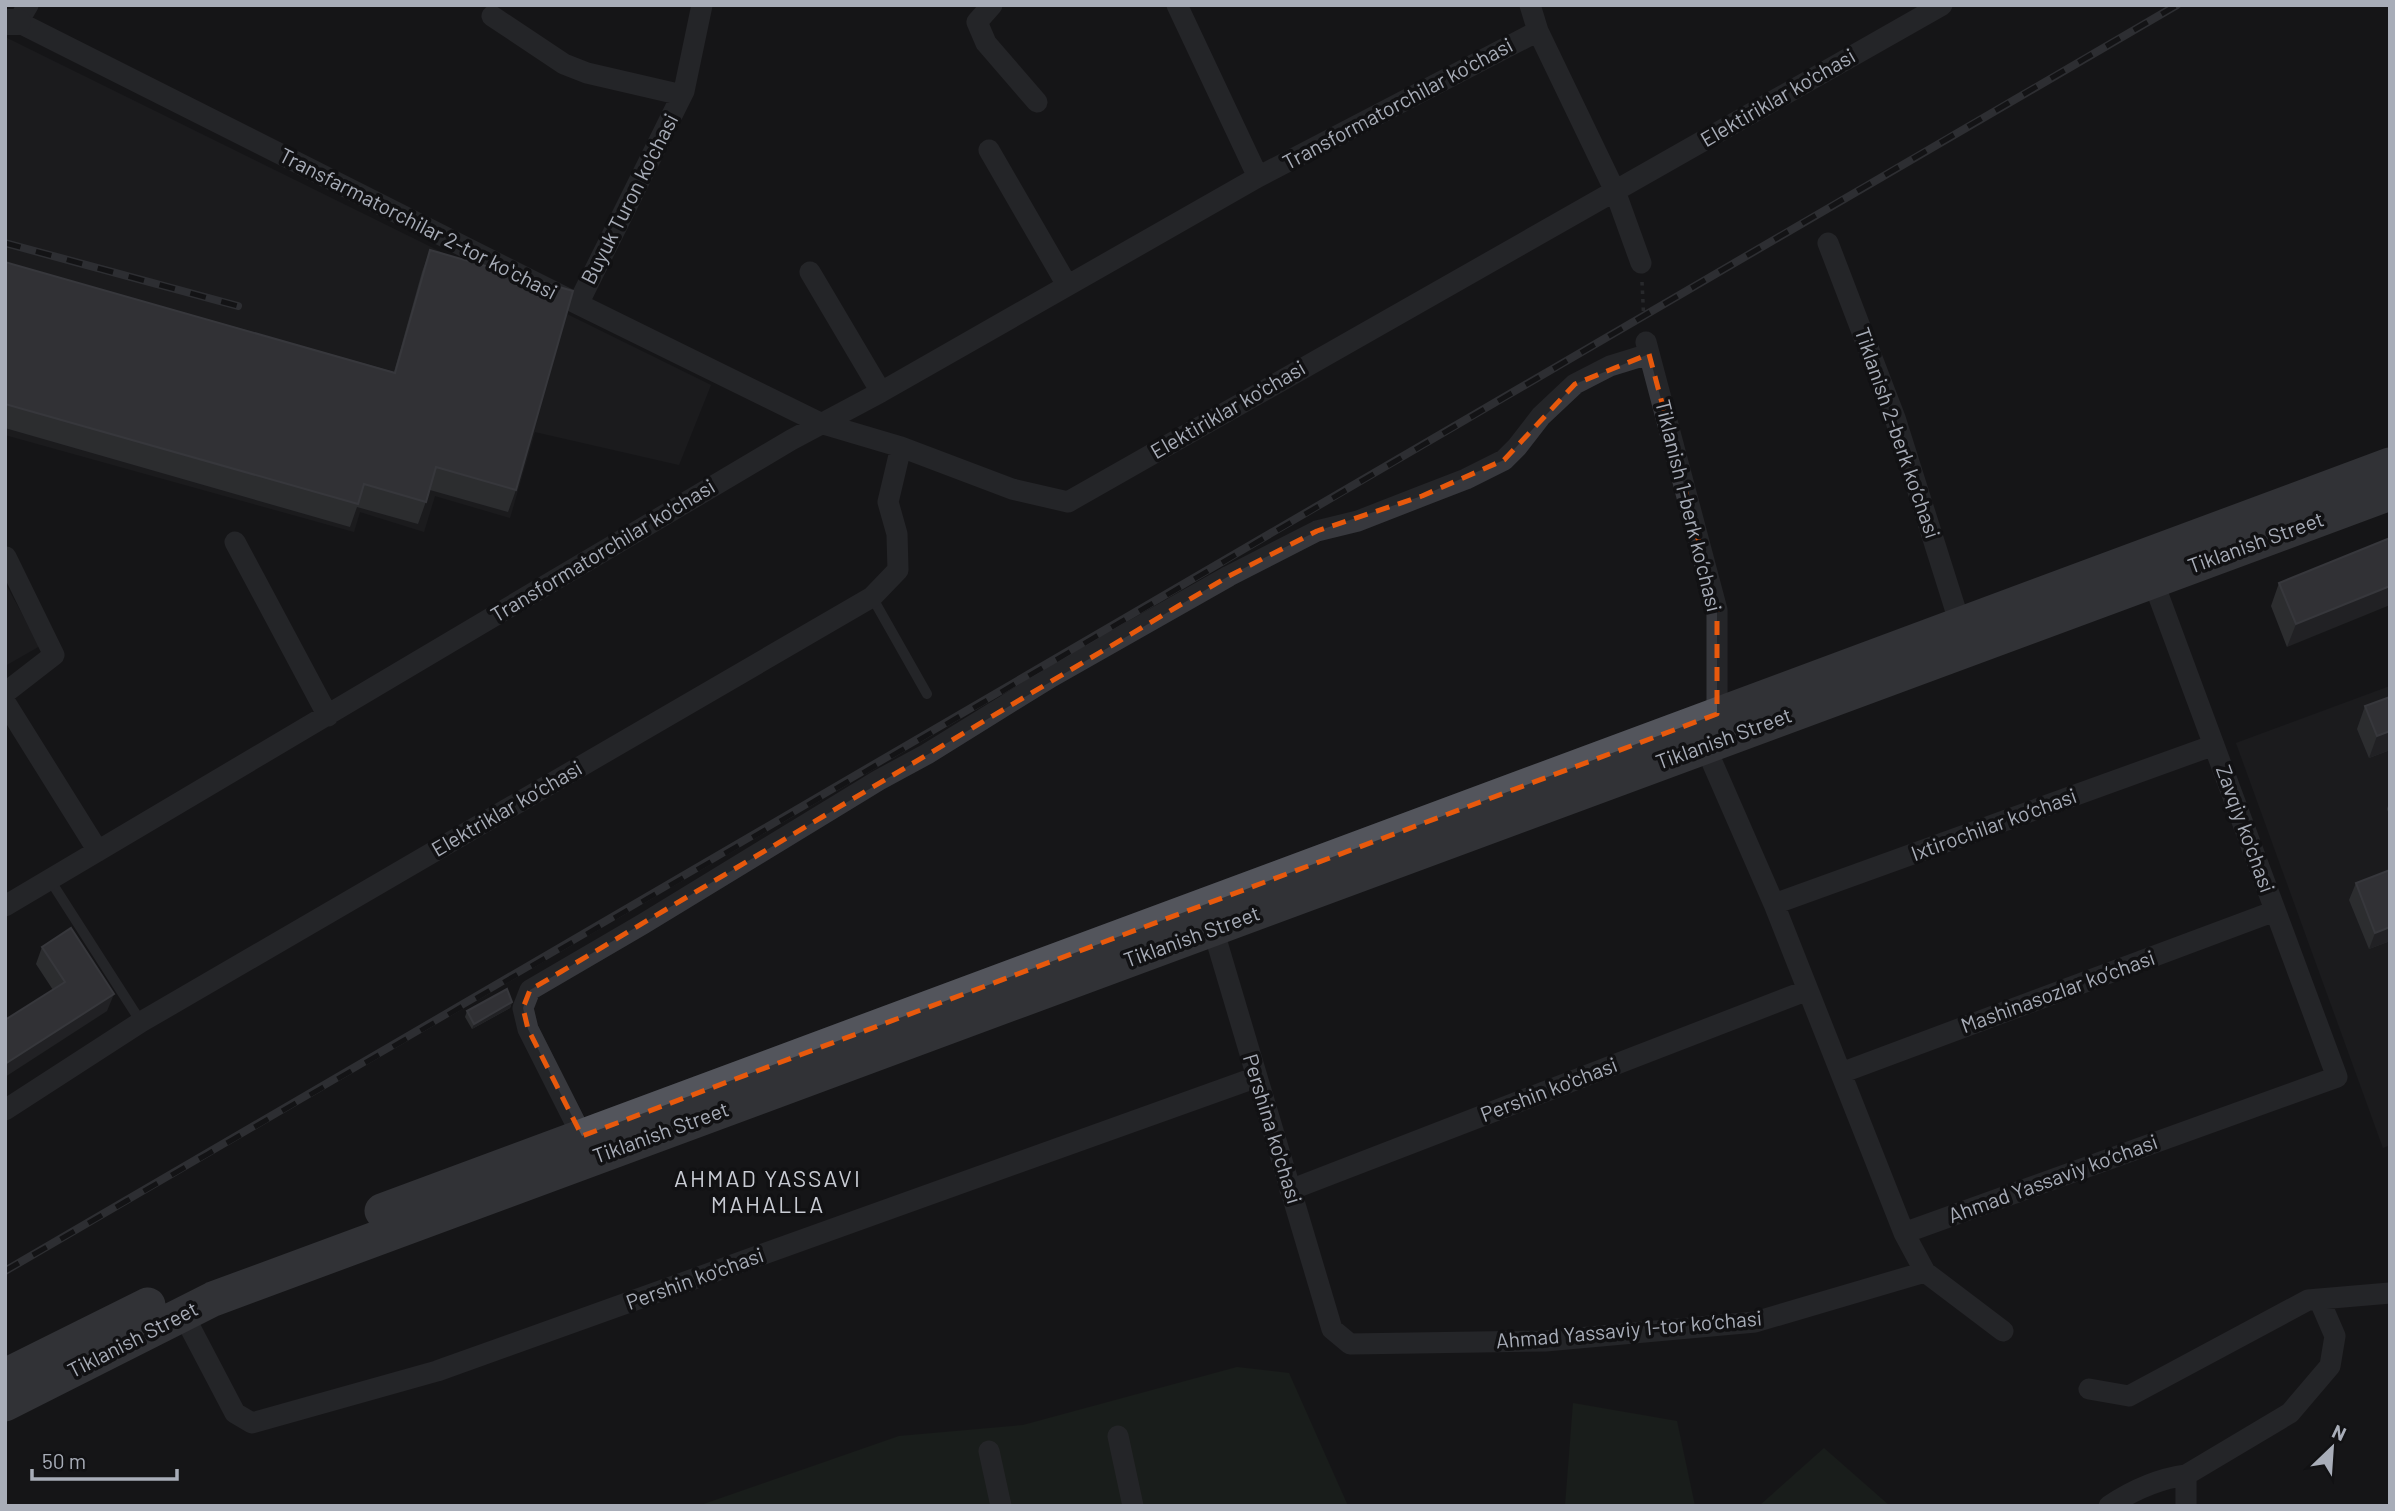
<svg xmlns="http://www.w3.org/2000/svg" width="2395" height="1511" viewBox="0 0 2395 1511" font-family="Barlow,sans-serif">
	<style>
		.built { fill: #222225 }
		.green { fill: #1e261f }
		.lines { fill: none; stroke-linecap: round; stroke-linejoin: round }
		.path { stroke: #3d3f44; stroke-width: 3.5; stroke-dasharray: 3.5 5; stroke-linecap: butt }
		.service { stroke: #37383d; stroke-width: 10 }
		.minor { stroke: #37383d; stroke-width: 21 }
		.tertiary { stroke: #37383d; stroke-width: 26 }
		.primary { stroke: #53555c; stroke-width: 35 }
		.rail-casing { stroke: #4a4c52; stroke-width: 8 }
		.rail { stroke: #111113; stroke-width: 5; stroke-dasharray: 16; stroke-linecap: butt }
		.wall { fill: #47494d }
		.shaded-wall { fill: #2f3033 }
		.building { fill: #525359; stroke: #5f6168; stroke-width: 2 }
		.marked { fill: none; stroke: #e8590c; stroke-width: 5; stroke-dasharray: 14 9; stroke-linejoin: round }
		.labels { text-anchor: middle; stroke-width: 7; stroke-linejoin: round; paint-order: stroke }
		.street-label { font-size: 21px; fill: #a8adb8; stroke: #111113 }
		.neighbourhood-label { font-size: 23px; letter-spacing: 2px; fill: #c9ccd4; stroke: #111113 }
	</style>
	<rect width="100%" height="100%" fill="#161618"/>
	<!-- built -->
	<path class="built" d="M5,37L711,385L679,465L535,432L510,518L435,496L424,532L360,512L354,532L5,435Z
		M5,583L40,646L5,666Z
		M2390,686V1145L2383,1148L2236,743Z"/>
	<!-- green -->
	<path class="green" d="M1237,1367L1289,1373L1348,1506H698L899,1436L1023,1425Z
		M1573,1403L1677,1421L1695,1506H1565Z
		M1824,1448L1890,1506H1759Z"/>
	<g class="lines">
		<!-- path -->
		<path class="path" d="M1642,282L1644,323"/>
		<!-- service -->
		<path class="service" d="M872,597L927,694
			M50,880L141,1022"/>
		<!-- minor -->
		<path class="minor" d="M28,5L18,22L578,304L820,423L901,447L1012,489L1068,502L1942,5
			M992,5L977,22L986,43L1037,102
			M1177,5L1258,177
			M1530,5L1538,31L1615,191L1641,263
			M492,16L564,64L587,73L682,95
			M989,150L1067,285
			M1828,243L1895,418L1960,624
			M810,272L881,392
			M578,304L684,91L702,5
			M1646,342L1717,610V714
			M235,542L328,716
			M5,693L54,655L6,557
			M5,702L98,851
			M1705,746L1774,904L1904,1233L1925,1272L2003,1331
			M1774,904L2214,745
			M5,906L791,440L881,392L1258,177L1538,31
			M1213,929L1332,1329L1350,1344L1545,1341L1755,1322L1925,1272
			M1841,1073L2275,911
			M5,1110L141,1022L872,597L898,570L897,534L888,502L901,447
			M582,1136L528,1029L523,1008L530,990L643,924L879,780L927,754L1051,677L1229,576L1317,531L1358,521L1422,496L1466,479L1504,460L1517,447L1541,416L1575,384L1610,366L1649,354
			M1290,1190L1808,990
			M1904,1233L2337,1077L2153,581
			M183,1314L235,1413L252,1423L437,1371L1257,1077
			M2089,1389L2129,1396L2308,1300L2390,1293
			M1118,1436L1133,1506
			M989,1451L1001,1506
			M2109,1506C2133,1490 2157,1479 2186,1475
			M2186,1506V1475L2290,1413L2330,1366L2335,1336L2319,1299"/>
		<!-- tertiary -->
		<path class="tertiary" d="M5,22H18"/>
		<!-- primary -->
		<path class="primary" d="M382,1211L2390,465
			M5,1376L148,1305
			M5,1404L213,1299L2390,493"/>
		<defs>
			<path id="rail" d="M5,243L238,306
				M5,1271C731,853 1452,426 2177,5"/>
		</defs>
		<!-- rail casing -->
		<use href="#rail" class="rail-casing"/>
		<!-- rail -->
		<use href="#rail" class="rail"/>
	</g>
	<!-- wall -->
	<path class="wall" d="M430,250L516,490L508,512L430,490L418,524L357,507L350,527L5,428V262L394,372L422,272Z
		M2390,538L2287,647L2271,606L2279,583Z
		M2365,706L2390,750L2369,758L2357,729Z
		M2390,800V817L2387,809Z
		M2356,883L2390,941L2369,949L2349,900Z
		M42,947L107,1011L53,990L36,964Z
		M512,1002L510,1008L472,1029L465,1017L467,1011Z"/>
	<!-- shaded-wall -->
	<path class="shaded-wall" d="M2390,586V605L2287,647L2296,624Z
		M2390,731V750L2369,758L2377,736Z
		M2390,927V941L2369,949L2375,933Z
		M114,994L107,1011L5,1077V1064Z
		M512,1002L510,1008L472,1029L474,1024Z"/>
	<!-- building -->
	<path class="building" d="M430,250L573,291L516,490L436,467L426,502L364,484L358,504L5,404V262L395,373Z
		M2390,538V586L2296,624L2279,583Z
		M2390,697V731L2377,736L2365,706Z
		M2390,870V927L2375,933L2356,883Z
		M71,928L114,994L5,1064V1020L65,982L42,947Z
		M507,989L512,1002L474,1024L467,1011Z"/>
	<!-- marked area -->
	<path d="M0 0H2395V1511H0ZM1649,354L1717,610V714L582,1136L528,1029L523,1008L530,990L1229,576L1317,531L1422,496L1504,460L1575,384Z" fill="#161618" fill-opacity=".55" fill-rule="evenodd"/>
	<path class="marked" d="M1649,354L1717,610V714L582,1136L528,1029L523,1008L530,990L1229,576L1317,531L1422,496L1504,460L1575,384Z"/>
	<g class="labels">
		<!-- street labels -->
		<g class="street-label">
			<text transform="translate(1778 98) rotate(-30)" y="7">Elektiriklar ko'chasi</text>
			<text transform="translate(1398 104) rotate(-28)" y="7">Transformatorchilar ko'chasi</text>
			<text transform="translate(630 199) rotate(-63)" y="7">Buyuk Turon ko'chasi</text>
			<text transform="translate(418 224) rotate(27)" y="7">Transfarmatorchilar 2-tor koʻchasi</text>
			<text transform="translate(1228 410) rotate(-30)" y="7">Elektiriklar ko'chasi</text>
			<text transform="translate(1897 433) rotate(71)" y="7">Tiklanish 2-berk ko‘chasi</text>
			<text transform="translate(1688 506) rotate(76)" y="7">Tiklanish 1-berk ko‘chasi</text>
			<text transform="translate(2256 543) rotate(-20)" y="7">Tiklanish Street</text>
			<text transform="translate(603 551) rotate(-31)" y="7">Transformatorchilar ko'chasi</text>
			<text transform="translate(1724 739) rotate(-20)" y="7">Tiklanish Street</text>
			<text transform="translate(507 809) rotate(-30)" y="7">Elektriklar ko‘chasi</text>
			<text transform="translate(1994 825) rotate(-20)" y="7">Ixtirochilar ko‘chasi</text>
			<text transform="translate(2245 829) rotate(70)" y="7">Zavqiy ko'chasi</text>
			<text transform="translate(1192 937) rotate(-20)" y="7">Tiklanish Street</text>
			<text transform="translate(2058 992) rotate(-20)" y="7">Mashinasozlar ko‘chasi</text>
			<text transform="translate(1549 1090) rotate(-21)" y="7">Pershin ko'chasi</text>
			<text transform="translate(1272 1129) rotate(73)" y="7">Pershina ko'chasi</text>
			<text transform="translate(661 1133) rotate(-20)" y="7">Tiklanish Street</text>
			<text transform="translate(2053 1179) rotate(-20)" y="7">Ahmad Yassaviy ko‘chasi</text>
			<text transform="translate(695 1279) rotate(-20)" y="7">Pershin ko'chasi</text>
			<text transform="translate(1629 1330) rotate(-5)" y="7">Ahmad Yassaviy 1-tor ko‘chasi</text>
			<text transform="translate(133 1340) rotate(-27)" y="7">Tiklanish Street</text>
		</g>
		<!-- neighbourhood labels -->
		<g class="neighbourhood-label">
			<text x="768" y="1187">AHMAD YASSAVI<tspan x="768" dy="26">MAHALLA</tspan></text>
		</g>
	</g>
	<!-- border -->
	<rect width="2395" height="1511" fill="none" stroke="#a8adb8" stroke-width="14"/>
	<!-- north arrow -->
	<g transform="translate(2332 1448) rotate(25)" stroke="#111113" stroke-width="5" paint-order="stroke">
	<path d="M0-5L12 26L0 18L-12 26Z" fill="#a8adb8"/>
	<text y="-10" font-size="19" font-weight="bold" text-anchor="middle" fill="#a8adb8">N</text>
	</g>
	<!-- scale -->
	<path d="M32 1469v10h145v-10" fill="none" stroke="#a8adb8" stroke-width="3.5"/>
	<text x="42" y="1469" font-size="21" fill="#a8adb8" stroke="#111113" stroke-width="5" paint-order="stroke">50 m</text>
</svg>
